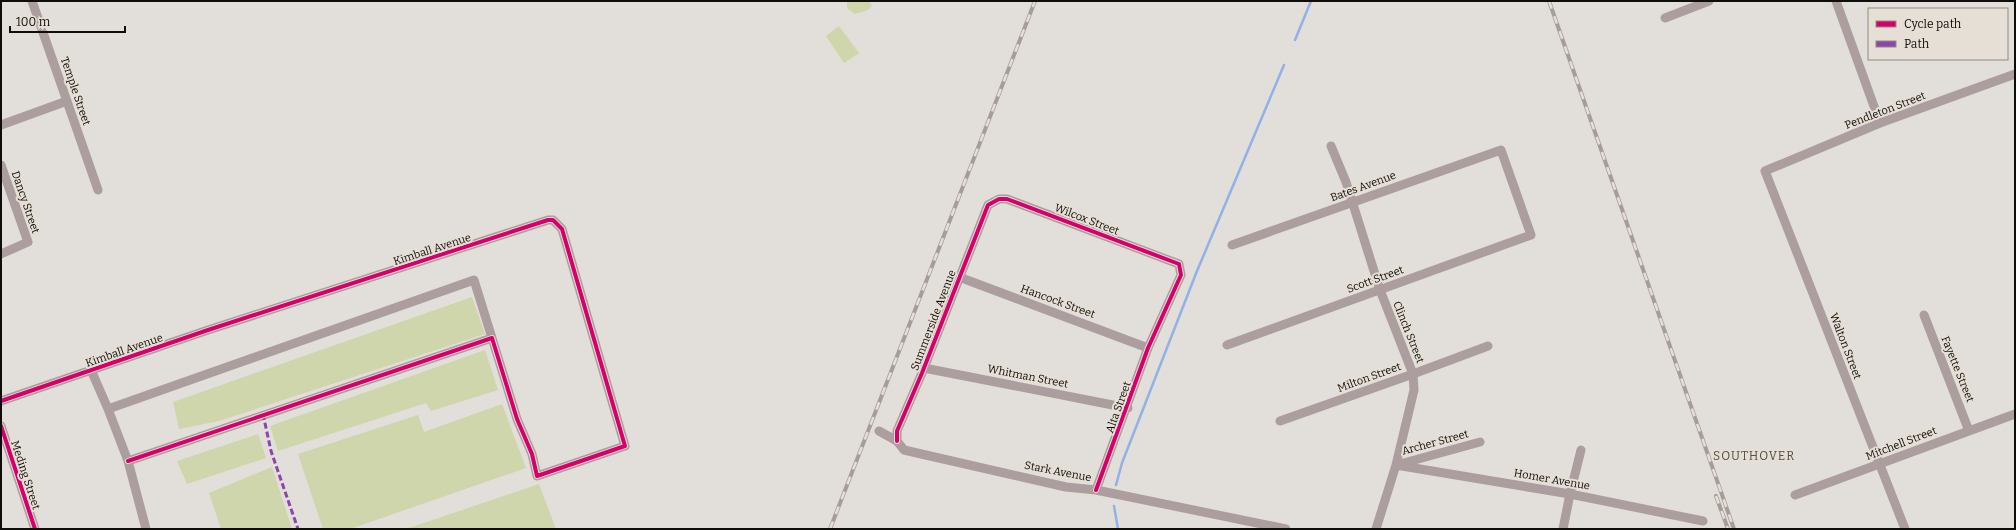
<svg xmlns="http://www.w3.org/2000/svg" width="2016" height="530" viewBox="0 0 2016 530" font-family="Bitter,serif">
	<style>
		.green { fill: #cfd6ab }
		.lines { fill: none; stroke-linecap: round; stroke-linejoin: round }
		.stream { stroke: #91b1e7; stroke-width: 2.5 }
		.minor { stroke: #ac9d9e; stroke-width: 9 }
		.rail-casing { stroke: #a69d9b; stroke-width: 4 }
		.rail { stroke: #e6dfd5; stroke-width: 2.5; stroke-dasharray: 8; stroke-linecap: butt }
		.quiet { stroke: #8e44ad; stroke-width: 3; stroke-dasharray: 6 3; stroke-linecap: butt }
		.cycleway-casing { stroke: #e6dfd5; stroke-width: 6 }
		.cycleway { stroke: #d6006c; stroke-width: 4 }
		.labels { text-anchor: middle; stroke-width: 4; stroke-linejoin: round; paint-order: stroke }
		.street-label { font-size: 11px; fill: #0f0d0a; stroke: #e6dfd5 }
		.neighbourhood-label { font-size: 12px; letter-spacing: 1px; fill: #544f47; stroke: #e6dfd5 }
	</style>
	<rect width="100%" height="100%" fill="#e2ded9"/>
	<!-- green -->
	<path class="green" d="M847,1H869L872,6L868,10L855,14L847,8Z
		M839,26L859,53L844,63L826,36Z
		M472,297L485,334L219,421L179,429L173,402Z
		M485,350L498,390L431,411L426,403L278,451L270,426Z
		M502,404L526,468L350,529H323L298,454L418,415L424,432Z
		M258,434L266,458L187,484L177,461Z
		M272,467L292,529H221L209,493Z
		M539,484L556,529H406Z"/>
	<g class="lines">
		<!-- stream -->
		<path class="stream" d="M1295,40L1311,1
			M1116,485L1122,463L1197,271L1284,65
			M1114,506L1118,529"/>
		<!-- minor -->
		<path class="minor" d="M32,1L98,190
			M1836,1L1880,123
			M1665,18L1709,1
			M1,125L67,101
			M1331,146L1346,182L1380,290L1413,374L1414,390L1396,465L1376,529
			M1,165L28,242L1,254
			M959,277L1148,348
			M1924,315L1969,431
			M1227,345L1531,235L1501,150L1232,245
			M924,368L1128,408
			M91,370L108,409L128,461L146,529
			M1,401L208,330L548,220H553L562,229L625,446L537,476L532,454L517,419L492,338L128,461
			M108,409L474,280L492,338
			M1280,421L1413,374L1488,346
			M1,426L35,529
			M879,431L897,441L904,450L1066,487L1096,490L1286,529
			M897,441V431L922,373L988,205L999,199H1007L1179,264L1181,275L1148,348L1096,490
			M1400,464L1480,442
			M1396,465L1570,494L1703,521
			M1795,495L2015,414
			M1563,529L1570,494L1581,450
			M1905,529L1765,171L1880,123L2015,74"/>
		<defs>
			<path id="rail" d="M1549,1L1734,529
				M1716,496L1728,529
				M830,529L1035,1"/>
		</defs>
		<!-- rail casing -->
		<use href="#rail" class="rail-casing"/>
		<!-- rail -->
		<use href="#rail" class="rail"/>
		<!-- quiet -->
		<path class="quiet" d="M263,414L271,451L298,529"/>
		<defs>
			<path id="cycleway" d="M1,401L208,330L548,220H553L562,229L625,446L537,476L532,454L517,419L492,338L128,461
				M1,426L35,529
				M897,441V431L922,373L988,205L999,199H1007L1179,264L1181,275L1148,348L1096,490"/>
		</defs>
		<!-- cycleway casing -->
		<use href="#cycleway" class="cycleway-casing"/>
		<!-- cycleway -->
		<use href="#cycleway" class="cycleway"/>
	</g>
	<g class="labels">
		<!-- street labels -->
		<g class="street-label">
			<text transform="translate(76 91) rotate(71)" y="4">Temple Street</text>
			<text transform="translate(1885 110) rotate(-21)" y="4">Pendleton Street</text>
			<text transform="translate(1363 186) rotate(-20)" y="4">Bates Avenue</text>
			<text transform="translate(26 202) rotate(71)" y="4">Dancy Street</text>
			<text transform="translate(1087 219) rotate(21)" y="4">Wilcox Street</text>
			<text transform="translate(432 249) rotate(-18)" y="4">Kimball Avenue</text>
			<text transform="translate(1375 279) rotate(-20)" y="4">Scott Street</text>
			<text transform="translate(1058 301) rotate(20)" y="4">Hancock Street</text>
			<text transform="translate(933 320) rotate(-69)" y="4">Summerside Avenue</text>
			<text transform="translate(1409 332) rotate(68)" y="4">Clinch Street</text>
			<text transform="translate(1846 346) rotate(69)" y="4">Walton Street</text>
			<text transform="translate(124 350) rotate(-19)" y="4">Kimball Avenue</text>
			<text transform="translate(1958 369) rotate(68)" y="4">Fayette Street</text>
			<text transform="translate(1028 376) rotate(11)" y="4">Whitman Street</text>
			<text transform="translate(1369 377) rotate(-20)" y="4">Milton Street</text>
			<text transform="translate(1118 407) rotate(-70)" y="4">Alta Street</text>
			<text transform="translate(1435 442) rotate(-15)" y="4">Archer Street</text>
			<text transform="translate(1901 443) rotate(-21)" y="4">Mitchell Street</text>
			<text transform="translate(1058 471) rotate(11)" y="4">Stark Avenue</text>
			<text transform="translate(26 475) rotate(72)" y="4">Meding Street</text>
			<text transform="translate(1552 479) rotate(10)" y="4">Homer Avenue</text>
		</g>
		<!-- neighbourhood labels -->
		<g class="neighbourhood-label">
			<text x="1754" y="460">SOUTHOVER</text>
		</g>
	</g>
	<!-- border -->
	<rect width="2016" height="530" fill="none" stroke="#0f0d0a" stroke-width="4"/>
	<!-- legend -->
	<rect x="1868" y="8" width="140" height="52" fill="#e6dfd5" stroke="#908b84"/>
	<rect x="1876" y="21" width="20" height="6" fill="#d6006c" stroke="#908b84"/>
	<text x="1904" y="28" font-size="12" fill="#0f0d0a">Cycle path</text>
	<rect x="1876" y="41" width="20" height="6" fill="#8e44ad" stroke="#908b84"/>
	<text x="1904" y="48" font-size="12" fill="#0f0d0a">Path</text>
	<!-- scale -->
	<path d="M10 26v6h115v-6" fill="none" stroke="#0f0d0a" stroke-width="2"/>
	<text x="16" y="26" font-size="12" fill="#0f0d0a" stroke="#e6dfd5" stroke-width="3" paint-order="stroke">100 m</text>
</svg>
